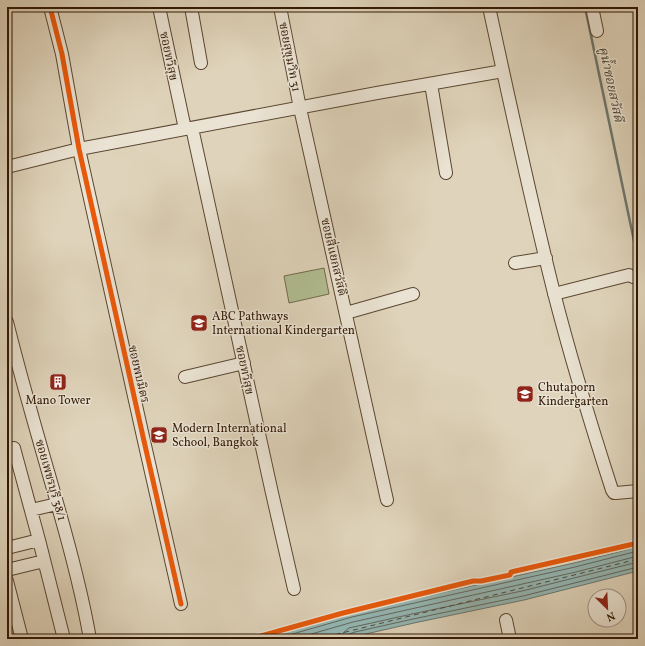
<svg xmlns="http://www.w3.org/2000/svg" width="645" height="646" viewBox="0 0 645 646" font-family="Vollkorn,'Noto Serif Thai',serif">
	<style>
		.green { fill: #b1bd91; stroke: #716a4b }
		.water { fill: #94b7b5; stroke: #6c776f }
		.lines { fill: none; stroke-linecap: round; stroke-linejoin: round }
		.shore { stroke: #62685d; stroke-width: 1 }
		.stream { stroke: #6c776f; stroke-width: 2.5 }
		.ferry { stroke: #4f483a; stroke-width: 1; stroke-dasharray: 5 4; stroke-linecap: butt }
		.minor-casing { stroke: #5c4732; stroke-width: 14 }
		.minor { stroke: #eae3d3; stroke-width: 12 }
		.cycleway-casing { stroke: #eae3d3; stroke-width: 8 }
		.cycleway { stroke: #e8590c; stroke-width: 5 }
		.labels { text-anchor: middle; stroke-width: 3; stroke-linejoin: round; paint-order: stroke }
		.street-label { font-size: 12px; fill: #311805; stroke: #eae3d3 }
		.poi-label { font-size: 12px; fill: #311805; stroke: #eae3d3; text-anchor: start }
		.water-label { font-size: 13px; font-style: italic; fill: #4f483a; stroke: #eae3d3 }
	</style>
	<rect width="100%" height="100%" fill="#dfd4bb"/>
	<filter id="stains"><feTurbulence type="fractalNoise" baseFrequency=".005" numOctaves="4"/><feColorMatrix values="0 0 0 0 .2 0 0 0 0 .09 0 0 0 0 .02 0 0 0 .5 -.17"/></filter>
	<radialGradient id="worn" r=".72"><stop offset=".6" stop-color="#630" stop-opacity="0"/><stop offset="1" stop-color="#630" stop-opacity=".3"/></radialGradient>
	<!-- green -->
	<path class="green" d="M324,268L329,294L289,303L284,276Z"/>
	<!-- water -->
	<path class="water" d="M638,547V571L524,600L414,623L344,639H261L351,613L574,563Z"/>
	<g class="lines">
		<!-- shore -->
		<path class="shore" d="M275,639L352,617L575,567L638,551
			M294,639L353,622L576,572L638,556
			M342,639L343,633L349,628L412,614L522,591L638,562
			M347,639L349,634L355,632L413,619L523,596L638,567"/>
		<!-- stream -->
		<path class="stream" d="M585,7L638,260"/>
		<!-- ferry -->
		<path class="ferry" d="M318,639L638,559"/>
		<defs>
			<path id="minor" d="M50,7L62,54L79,149L144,441L181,604
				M159,7L185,129
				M191,7L201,63
				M280,7L300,108L387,500
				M489,7C510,103 530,198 554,293C571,359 591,425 612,490L614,493H616L638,491
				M592,7L597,31
				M431,84L446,173
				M192,128L272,493L294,589
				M7,167L79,149L377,93L503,71
				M515,263L546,258
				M554,294L629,275L633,277
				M346,313L413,294
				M7,322C22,383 40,443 57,503C70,548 82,593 90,639
				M185,377L244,363
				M7,450L14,448L39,540L7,548
				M31,510L57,504
				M39,540L64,639
				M7,570L44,561
				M7,581L22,639
				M506,620L510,639"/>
		</defs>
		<!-- minor casing -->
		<use href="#minor" class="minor-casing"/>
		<!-- minor -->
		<use href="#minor" class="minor"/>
		<defs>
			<path id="cycleway" d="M50,7L62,54L79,149L144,441L181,604
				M250,639L343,613L473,581H481L510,575L511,572L638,543"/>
		</defs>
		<!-- cycleway casing -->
		<use href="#cycleway" class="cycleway-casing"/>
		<!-- cycleway -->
		<use href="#cycleway" class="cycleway"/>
	</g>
	<!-- icons -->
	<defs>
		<symbol id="school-square" viewBox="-11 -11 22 22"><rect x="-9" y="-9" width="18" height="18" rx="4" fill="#8f2418" stroke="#eae3d3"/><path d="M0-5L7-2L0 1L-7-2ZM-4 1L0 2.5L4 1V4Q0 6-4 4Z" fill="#fff"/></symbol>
		<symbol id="building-square" viewBox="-11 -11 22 22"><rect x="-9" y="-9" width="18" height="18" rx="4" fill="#8f2418" stroke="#eae3d3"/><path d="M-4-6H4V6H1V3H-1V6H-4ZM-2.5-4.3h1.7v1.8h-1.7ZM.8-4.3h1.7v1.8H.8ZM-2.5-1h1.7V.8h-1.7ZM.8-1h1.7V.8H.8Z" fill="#fff"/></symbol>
	</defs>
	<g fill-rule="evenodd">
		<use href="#school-square" x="189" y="313" width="20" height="20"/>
		<use href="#building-square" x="48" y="372" width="20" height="20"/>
		<use href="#school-square" x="515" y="384" width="20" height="20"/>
		<use href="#school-square" x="149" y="425" width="20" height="20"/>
	</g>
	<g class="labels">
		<!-- street labels -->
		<g class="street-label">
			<text transform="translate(169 56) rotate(78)" y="4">ซอยทวีสุข</text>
			<text transform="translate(290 57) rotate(79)" y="4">ซอยสุขุมวิท 31</text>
			<text transform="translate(334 257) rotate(77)" y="4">ซอยสี่แยกสวัสดี</text>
			<text transform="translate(245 370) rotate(78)" y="4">ซอยทวีสุข</text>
			<text transform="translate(139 374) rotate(77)" y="4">ซอยพบมิตร</text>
			<text transform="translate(51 480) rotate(74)" y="4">ซอยเพชรบุรี 38/1</text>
		</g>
		<!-- poi labels -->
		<g class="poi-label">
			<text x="212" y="320">ABC Pathways<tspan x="212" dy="14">International Kindergarten</tspan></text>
			<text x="538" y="391">Chutaporn<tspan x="538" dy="14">Kindergarten</tspan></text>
			<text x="58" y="404" text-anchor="middle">Mano Tower</text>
			<text x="172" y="432">Modern International<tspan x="172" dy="14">School, Bangkok</tspan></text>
		</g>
		<!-- water labels -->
		<g class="water-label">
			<text transform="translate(612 84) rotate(78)" y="5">คูน้ำซอยสวัสดี</text>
		</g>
	</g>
	<!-- margin -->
	<rect width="645" height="646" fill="none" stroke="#dfd4bb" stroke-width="24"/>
	<rect x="8" y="8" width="629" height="630" fill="none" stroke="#311805" stroke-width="2"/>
	<rect x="12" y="12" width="621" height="622" fill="none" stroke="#311805"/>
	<!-- north arrow -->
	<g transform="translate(607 608) rotate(156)"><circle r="19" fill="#eae3d3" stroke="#a09281"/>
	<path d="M0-3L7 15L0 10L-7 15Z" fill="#8f2418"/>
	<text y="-6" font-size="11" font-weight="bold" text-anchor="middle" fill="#311805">N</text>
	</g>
	<rect width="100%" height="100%" filter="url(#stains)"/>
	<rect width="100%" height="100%" fill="url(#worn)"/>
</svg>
